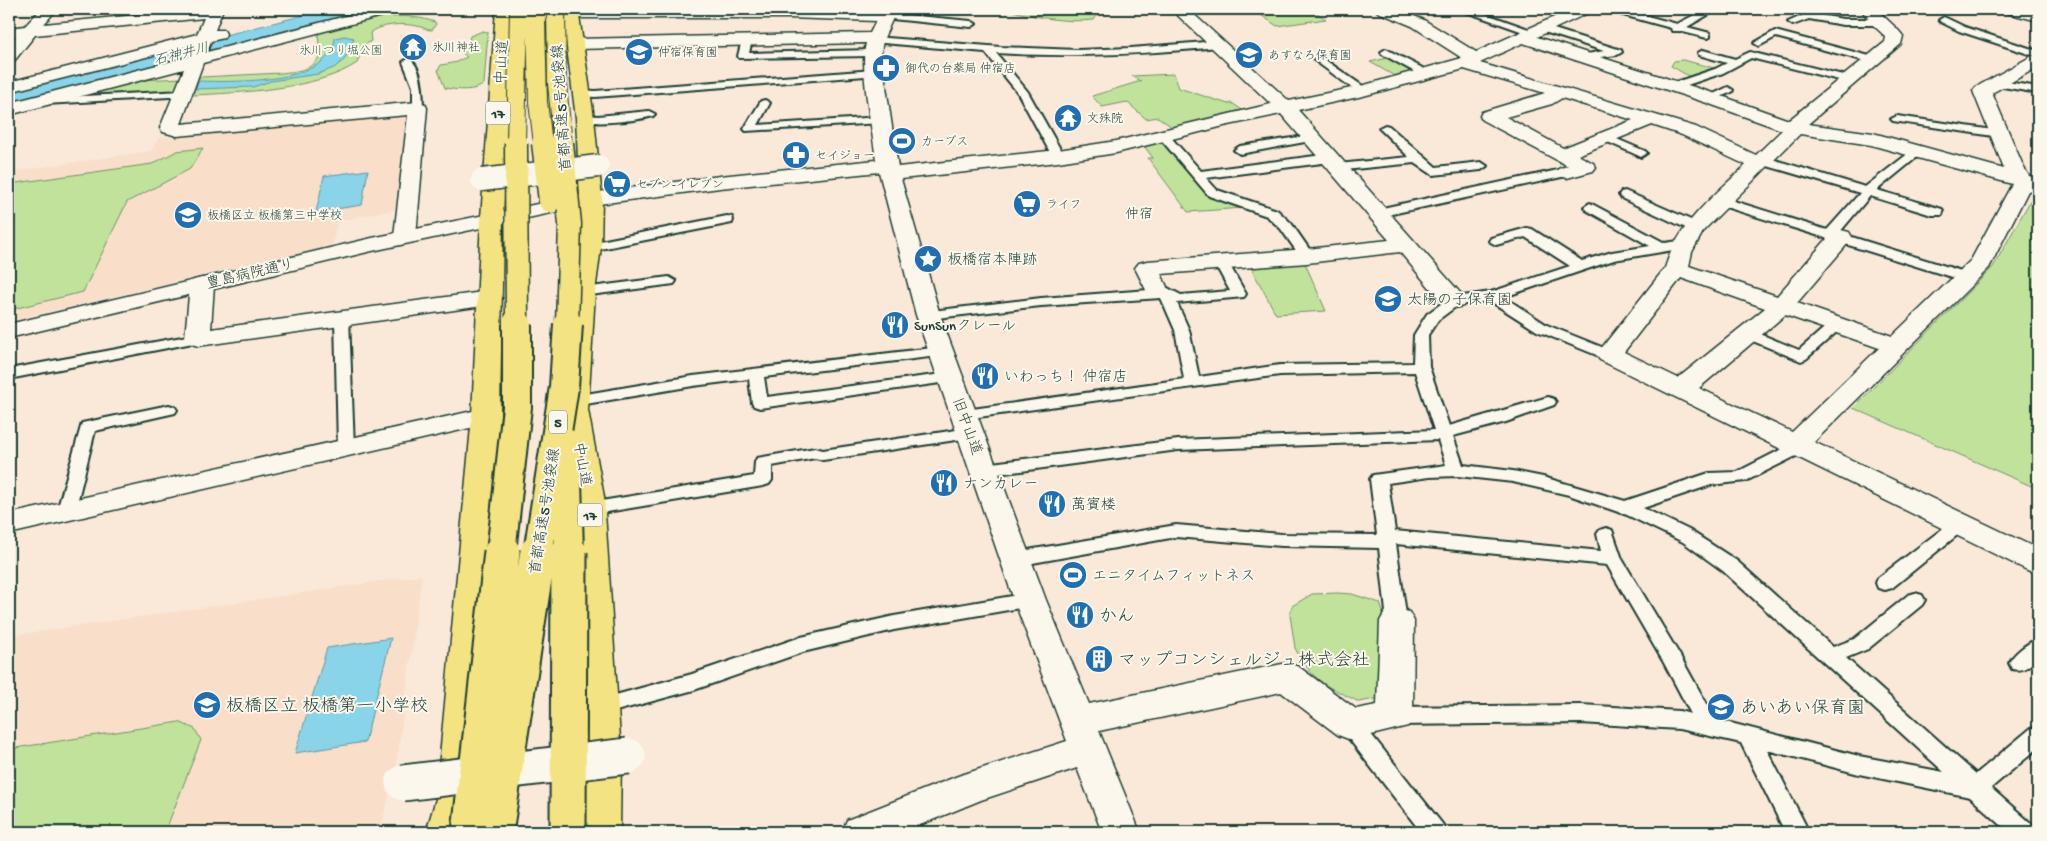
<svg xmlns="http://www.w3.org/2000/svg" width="2047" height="841" viewBox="0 0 2047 841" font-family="'Gochi Hand','Klee One',sans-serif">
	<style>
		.built { fill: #f9dfca }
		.green { fill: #c1e29b; stroke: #709068 }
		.water { fill: #89d4e9; stroke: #5f98a1 }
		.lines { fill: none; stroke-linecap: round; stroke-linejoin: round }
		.lane-casing { stroke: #1f3d34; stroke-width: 4 }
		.street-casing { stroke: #1f3d34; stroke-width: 3 }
		.secondary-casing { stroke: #1f3d34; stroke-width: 3 }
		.highway-casing { stroke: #1f3d34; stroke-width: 3 }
		.lane { fill: #fbf7ec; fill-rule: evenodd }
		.street { fill: #fbf7ec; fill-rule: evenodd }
		.secondary { fill: #fbf7ec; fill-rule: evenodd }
		.highway { fill: #f4e382; fill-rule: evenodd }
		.street-bridge-far1-casing { stroke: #1f3d34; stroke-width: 25; stroke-linecap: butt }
		.street-bridge-casing { stroke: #1f3d34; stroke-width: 39; stroke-linecap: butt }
		.highway-bridge-far3-casing { stroke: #1f3d34; stroke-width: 20; stroke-linecap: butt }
		.highway-bridge-far2-casing { stroke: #1f3d34; stroke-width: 25; stroke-linecap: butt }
		.highway-bridge-far1-casing { stroke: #1f3d34; stroke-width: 32; stroke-linecap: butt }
		.highway-bridge-casing { stroke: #1f3d34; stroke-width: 39; stroke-linecap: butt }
		.street-bridge-far1 { stroke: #fbf7ec; stroke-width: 22 }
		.street-bridge { stroke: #fbf7ec; stroke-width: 35 }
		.highway-bridge-far3 { stroke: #f4e382; stroke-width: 18 }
		.highway-bridge-far2 { stroke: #f4e382; stroke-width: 22 }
		.highway-bridge-far1 { stroke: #f4e382; stroke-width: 28 }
		.highway-bridge { stroke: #f4e382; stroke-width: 35 }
		.labels { text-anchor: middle; stroke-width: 4; stroke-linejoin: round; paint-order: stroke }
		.far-poi-label { font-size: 12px; fill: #1f3d34; stroke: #fbf7ec; text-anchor: start }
		.far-park-label { font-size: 12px; fill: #3f5e49; stroke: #fbf7ec }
		.far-water-label { font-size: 14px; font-style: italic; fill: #345b58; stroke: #fbf7ec }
		.shield { fill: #fbf7ec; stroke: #61756b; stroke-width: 1 }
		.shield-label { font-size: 14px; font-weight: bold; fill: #1f3d34 }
		.far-neighbourhood-label { font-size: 14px; fill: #1f3d34; stroke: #fbf7ec }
		.street-label { font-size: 15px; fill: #1f3d34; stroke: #fbf7ec }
		.poi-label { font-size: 15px; fill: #1f3d34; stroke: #fbf7ec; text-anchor: start }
		.near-poi-label { font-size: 18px; fill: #1f3d34; stroke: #fbf7ec; text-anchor: start }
	</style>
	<rect width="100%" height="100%" fill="#fae9d8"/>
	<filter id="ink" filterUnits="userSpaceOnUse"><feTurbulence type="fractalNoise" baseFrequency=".02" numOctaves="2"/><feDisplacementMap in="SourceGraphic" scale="10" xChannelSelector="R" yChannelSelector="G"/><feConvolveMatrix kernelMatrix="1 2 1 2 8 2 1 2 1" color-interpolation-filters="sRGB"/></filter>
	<g filter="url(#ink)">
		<!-- built -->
		<path class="built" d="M399,113L409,115L397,209L338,221L332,246L9,321V172L151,151L158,138Z
			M422,575L395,775L379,832H9V636Z"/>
		<!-- green -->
		<path class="green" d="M1005,9H1101L1094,20C1064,23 1034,17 1005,9Z
			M1252,9H1310L1326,19L1277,26Z
			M391,11L397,13L393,17C406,15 423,18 435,22L436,24L432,30C426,30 423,27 417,26C403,23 381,24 370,33L371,41L364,45L357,63C320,89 238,93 193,95L194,90L70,96L122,81L281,73C295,71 312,71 319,57L315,52L319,45L318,33L324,29Z
			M483,31L488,32L484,84C475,92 457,90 445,88L438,70L441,65L458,62V61L467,57L456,47L469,42L470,36Z
			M1392,57L1419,71L1398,78L1370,62Z
			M1683,60L1714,68L1692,78L1671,66L1674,61Z
			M1174,74L1179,88L1228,104L1232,103L1242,110L1172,127L1158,117L1146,119L1127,102L1102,107L1092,96L1141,81L1132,76Z
			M1163,142L1208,195L1243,208L1188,212L1148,158H1153L1144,146Z
			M203,148L190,169L127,202L83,292L9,310V184L152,164L177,151Z
			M2034,194L2038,195V489L1853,408L1993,267Z
			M1304,261L1326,311L1276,314L1250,266Z
			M1337,593L1352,594L1380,603L1384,615L1381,695L1375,699L1359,702L1325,685L1312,674L1300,658L1295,648L1290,615L1292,606L1312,594Z
			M179,722L195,729L201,740L165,832H9V749Z"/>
		<!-- water -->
		<path class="water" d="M328,9H382L9,106V90Z
			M344,36L354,38L345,59L334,68L318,74L271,81L253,87L196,89L198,81C232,82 332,85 335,38Z
			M368,170L362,205L316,212L324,176Z
			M391,638L365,742L295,753L327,648Z"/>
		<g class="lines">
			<defs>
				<path id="lane" d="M1458,9H1472L1537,32L1535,34H1529Z
					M1606,9H1621L1677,24L1706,9H1718L1687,27L1710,33V37L1707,38L1679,31H1672L1671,28L1608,11Z
					M885,13L971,21L976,24L971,27L882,18V14Z
					M1808,13L1843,19H1879L1884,22L1879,25H1843L1809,19L1793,25L1788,22Z
					M1944,17L1965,27L2038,51V57L1959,31L1941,22L1939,20Z
					M1541,25L1621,50L1622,52L1617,55L1576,60V56L1604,51L1538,30L1536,28Z
					M1775,31L1877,58L1878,60L1873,63L1776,37L1759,46L1754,43Z
					M747,37L752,40L749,53L872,50L877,53L872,56L739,58L738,56L742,40Z
					M875,37L1001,47L1077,50L1131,48L1218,41L1223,44L1218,47C1144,54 1071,58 996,53L1028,92L1064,156L1058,160L1052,156L1018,93L985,52L872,42V38Z
					M1386,49L1430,72L1431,74L1426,77L1422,76L1382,54L1381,52Z
					M1703,50L1735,59L1750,52L1855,78L1856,80L1851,83L1751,58L1723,73L1678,88H1670L1669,86L1670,84L1715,69L1727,63L1699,55L1698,53Z
					M1318,55L1367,89L1368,91L1367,93H1359L1314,60L1313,58Z
					M408,59C422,63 423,96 423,108L418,111L413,108V87L403,62Z
					M874,70L879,73L878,75L595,97L581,96L576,93L581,90L595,91Z
					M1995,80L2038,87V93L1991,85L1990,83Z
					M1728,87L1733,90L1732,92L1710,101L1705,98Z
					M183,91L188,94L187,96L45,104L40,101L45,98Z
					M765,100L770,103L758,125L881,117L887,120L881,123L746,131L744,129L761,101Z
					M649,111L655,114L653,116C640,120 588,127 579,118L585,115L598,116Z
					M1897,116L2000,131L2006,134L2000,137L1893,121L1891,119Z
					M1385,125L1389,126L1436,167L1481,162L1487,166L1481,170L1433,175L1415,163L1334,171L1332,168L1334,165L1338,164L1409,157L1381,130L1379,128Z
					M1162,131L1166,132L1201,171L1330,154L1334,155L1336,158L1334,161L1330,162L1206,178L1217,190L1277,210L1291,223L1314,256L1312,259H1302L1281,229L1267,216L1209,196L1158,136L1156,134Z
					M1605,134L1645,151L1647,153L1641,157L1637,155L1601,139L1599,137L1601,135Z
					M1312,135L1318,138L1316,140L1240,154L1234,150L1240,146Z
					M1918,147L1924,151L1922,153L1877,190L1942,209L1943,212L1942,215H1932L1870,196L1839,233L1971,274L1973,277L1971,280H1961L1716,204L1714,201L1720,197L1724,198L1827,230L1860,193L1757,163L1755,160L1757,157H1765L1865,187L1914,149Z
					M1567,168L1573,172L1571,175L1378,217L1372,213L1378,209Z
					M1625,191L1700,224L1701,227L1700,230H1690L1621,198L1619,195L1621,192Z
					M1590,203L1665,243L1685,240L1692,244L1685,248L1614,260L1504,297L1547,325L1614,352L1617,355L1614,358H1604L1537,331L1490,301L1458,305L1438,320L1428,335L1429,367L1449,426L1548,397L1554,399L1556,402L1554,405L1506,422L1453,436L1463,465L1513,471L1543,477L1625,501L1709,473L1737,472L1794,443L1800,442L1806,443L1808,447L1806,451L1746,481L1711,485L1643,508L1689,530L1737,561L1833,647L1854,639L1908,595L1915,593L1922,595L1925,600L1922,605L1868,649L1846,658L1976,774L2030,729L2038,726V748L1991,788L2033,825L2036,832H2009L1970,797L1859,774L1767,750L1809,832H1785L1741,743L1679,729L1581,723L1395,725L1387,722L1384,716L1387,710L1395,707L1581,705L1679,711L1691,714L1664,663L1607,565L1396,544L1407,621L1404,626L1397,628L1390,626L1387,621L1379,548L1282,546L1176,537L1016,566L1009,564L1007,559L1009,554L1016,552L1176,525L1282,534L1377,535L1370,479L1373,475L1446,465L1438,440L1178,450L983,476L977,474L974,470L977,466L983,464L1178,440L1434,430L1415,372L1280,375L964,419L958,417L956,414L958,411L1184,379L1175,330L1161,298L1041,306L928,319L923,318L921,315L923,312L1041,298L1149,290L1148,287L1150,284H1160L1181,295L1230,291L1214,262L1221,258L1226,259L1246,294L1244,297L1177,303L1189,330L1199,377L1280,365L1413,363L1414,335L1427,314L1449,298L1491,292L1570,266L1525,237L1496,245L1489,241L1491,238L1527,228L1532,229L1582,261L1612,252L1650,246L1586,210L1584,207ZM1458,476L1513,482L1569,495L1627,515L1683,542L1723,571L1944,772L1859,756L1715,719L1679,654L1622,559L1612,530L1606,528L1600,530L1597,534L1601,551L1395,531L1388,483L1429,477Z
					M727,216L732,217L733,220L732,223L590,251L583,247L590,243Z
					M669,277L676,281L674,284L583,296L578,295L576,292L578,289L583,288Z
					M342,314L347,315L349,318L354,448L352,452L346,453L340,452L338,448L335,318L337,315Z
					M1836,321L1841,322L1843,325L1841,328L1806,359L1801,361L1743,337L1741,334L1743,331H1753L1799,350L1831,322Z
					M198,334L203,335L205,338L203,341L9,379V369Z
					M941,347L946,349L949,352L946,355L764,377L767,397L950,373L955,375L958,378L955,381L760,408L754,406L752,403L749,379L693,386L574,406L568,404L566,401L568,398L574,396L693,376Z
					M169,405L175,407L177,410L175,413L95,431L75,511L72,515L66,517L60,515L57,511L82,423Z
					M970,428L976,429L978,433L976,437L823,460L815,458L772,466V480L769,484L763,486L589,515L583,513L580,509L583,505L589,503L754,476L755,462L757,458L763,457L815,448L823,450Z
					M1960,518L1966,520L1969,524L1966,528L1892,588L1885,590L1878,588L1876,583L1878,578L1954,520Z
					M1030,593L1037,595L1040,600L1037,605L894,630L803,652L694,690L601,715L594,713L590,707L594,701L601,699L692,674L801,637L894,616Z
					M2038,639V658C2029,666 2024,672 2012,669L2009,663C2014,653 2027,643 2038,639Z
					M1351,716L1359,719L1443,825L1446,832H1421L1343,731L1340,725L1343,719Z"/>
				<path id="street" d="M41,9H57L44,24L199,9H223L215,30H224L226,34L224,38L211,41L207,52L373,9H399L397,12L203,63L181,124L418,102L425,104L427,108L416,236L413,241L405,243L397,241L394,236L408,115L177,136L163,132L160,128L184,69L9,115V103L188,57L193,45L9,92V82L197,34L204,18L35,35L15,60L9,61V46L16,37L9,38V28L25,26Z
					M569,9H805L880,11L881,9H897L883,40L881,53L898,167L1058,150L1116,141L1271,104L1171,9H1188L1289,101L1361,86L1462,58L1412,26L1378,12L1376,9H1397L1424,20L1476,52L1572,9H1592L1590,12L1537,37L1716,94L1789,120L1885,42L1886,37L1873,25L1861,9H1877C1885,19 1896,26 1903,36L1901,44L1808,124L1873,133L2004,169L1973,91L1976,87L2032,56L2038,55V67L1992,93L2024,168L2029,176L2038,179V189L2028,191L1989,268L1814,442L2038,549V573L2027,570L1600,360L1596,355L1665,268C1679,222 1713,197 1746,165L1682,135L1652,125L1578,155L1593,163L1596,167L1593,171L1567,178L1560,176L1557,172L1560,168L1568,166L1482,120L1480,116L1482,112L1545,93L1464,69L1363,96L1298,110L1463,296L1466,301L1463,306L1454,308L1445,306L1400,252L1307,263L1161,274L1167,287L1163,292L1155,294L1147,292L1135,268L1139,263L1147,261L1307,249L1389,240L1281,114L1224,126L1116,153L1058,162L901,179L940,315L1046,600L1089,704L1287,663L1299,667L1356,709L1377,705L1380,621L1385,612L1397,609L1409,612L1414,621L1413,716L1408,726L1351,740L1338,735L1281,692L1099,731L1140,832H1102L1077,768L981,800L903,832H842L847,820L958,776L1067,741L1014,600L916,315L879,172L720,188L591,205L584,203L580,199L584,195L591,193L720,176L876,160C873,131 859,70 866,43L575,49L569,48L567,44L569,40L575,39L870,33L876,21L788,18H571L565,16L563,13ZM1523,43L1704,102L1782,130L1756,155L1696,127L1480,63ZM1562,98L1633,120L1563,148L1506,117L1552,104ZM1800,134L1871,145L2012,184L1971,260L1892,336L1797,303L1849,242L1852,237L1849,232L1841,230L1833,232L1777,296L1689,266L1692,252L1704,230ZM1681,278L1765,308L1678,378L1624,352ZM1785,315L1879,348L1792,432L1699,388Z
					M2001,9H2028L2038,11V21L2003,12Z
					M202,278L210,280L214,285L211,329L490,291L498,293L502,298L498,303L490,305L198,346L189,343L185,338L190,285L194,280Z
					M486,408L496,410L500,416L496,422L9,534V514Z"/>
				<path id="secondary" d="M591,193L598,195L602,199L598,203L372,251L9,338V324L372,238Z"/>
				<path id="highway" d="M496,9H512L503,218L500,416L474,799L464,832H426L436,799L472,416L481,218Z
					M562,9H578L594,118L602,199L601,247L595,292L588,410L604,497L621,754L620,832H581L585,754L574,497L560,410L571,292L579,247L580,199L576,118Z"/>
			</defs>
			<!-- lane casing -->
			<use href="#lane" class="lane-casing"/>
			<!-- street casing -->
			<use href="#street" class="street-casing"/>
			<!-- secondary casing -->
			<use href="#secondary" class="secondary-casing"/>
			<!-- highway casing -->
			<use href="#highway" class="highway-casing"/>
			<!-- lane -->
			<use href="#lane" class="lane"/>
			<!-- street -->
			<use href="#street" class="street"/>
			<!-- secondary -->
			<use href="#secondary" class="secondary"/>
			<!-- highway -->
			<use href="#highway" class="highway"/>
			<defs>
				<path id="street-bridge-far1" d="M482,180L598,166"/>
				<path id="street-bridge" d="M403,783L628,756"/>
				<path id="highway-bridge-far3" d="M556,9L557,84L563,144
					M536,18L538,102L543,144
					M516,144L519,9"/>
				<path id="highway-bridge-far2" d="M516,143L517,325
					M543,143L550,201
					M562,143L570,224L567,325"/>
				<path id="highway-bridge-far1" d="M566,443L569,553
					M501,553L517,407V324
					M538,553L564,387L568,324"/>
				<path id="highway-bridge" d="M470,832L502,552
					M495,832L538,552
					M568,832L569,552"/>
			</defs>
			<!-- street-bridge-far1 casing -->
			<use href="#street-bridge-far1" class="street-bridge-far1-casing"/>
			<!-- street-bridge casing -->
			<use href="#street-bridge" class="street-bridge-casing"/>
			<!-- highway-bridge-far3 casing -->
			<use href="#highway-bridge-far3" class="highway-bridge-far3-casing"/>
			<!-- highway-bridge-far2 casing -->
			<use href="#highway-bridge-far2" class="highway-bridge-far2-casing"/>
			<!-- highway-bridge-far1 casing -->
			<use href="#highway-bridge-far1" class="highway-bridge-far1-casing"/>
			<!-- highway-bridge casing -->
			<use href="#highway-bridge" class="highway-bridge-casing"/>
			<!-- street-bridge-far1 -->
			<use href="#street-bridge-far1" class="street-bridge-far1"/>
			<!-- street-bridge -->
			<use href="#street-bridge" class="street-bridge"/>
			<!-- highway-bridge-far3 -->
			<use href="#highway-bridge-far3" class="highway-bridge-far3"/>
			<!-- highway-bridge-far2 -->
			<use href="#highway-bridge-far2" class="highway-bridge-far2"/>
			<!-- highway-bridge-far1 -->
			<use href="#highway-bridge-far1" class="highway-bridge-far1"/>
			<!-- highway-bridge -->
			<use href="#highway-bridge" class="highway-bridge"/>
		</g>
	</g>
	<!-- icons -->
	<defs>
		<symbol id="temple-disc" viewBox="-11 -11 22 22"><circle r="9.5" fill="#1f6fb2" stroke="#fbf7ec"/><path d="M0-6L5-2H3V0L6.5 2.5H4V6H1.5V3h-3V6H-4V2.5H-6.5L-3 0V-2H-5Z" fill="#fff"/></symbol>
		<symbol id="school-disc" viewBox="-11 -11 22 22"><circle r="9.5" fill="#1f6fb2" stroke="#fbf7ec"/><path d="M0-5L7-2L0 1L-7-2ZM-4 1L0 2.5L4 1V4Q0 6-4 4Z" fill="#fff"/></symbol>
		<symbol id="pharmacy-disc" viewBox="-11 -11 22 22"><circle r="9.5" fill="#1f6fb2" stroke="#fbf7ec"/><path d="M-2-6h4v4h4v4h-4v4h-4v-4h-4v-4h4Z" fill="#fff"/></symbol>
		<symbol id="stadium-disc" viewBox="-11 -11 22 22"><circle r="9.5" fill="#1f6fb2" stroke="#fbf7ec"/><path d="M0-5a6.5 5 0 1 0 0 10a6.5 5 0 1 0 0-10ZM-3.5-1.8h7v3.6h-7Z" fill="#fff"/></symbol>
		<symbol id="supermarket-disc" viewBox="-11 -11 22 22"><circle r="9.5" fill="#1f6fb2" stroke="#fbf7ec"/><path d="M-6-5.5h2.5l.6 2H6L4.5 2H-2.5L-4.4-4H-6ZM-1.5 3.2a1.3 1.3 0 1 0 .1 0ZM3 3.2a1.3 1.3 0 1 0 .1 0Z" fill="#fff"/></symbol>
		<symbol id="sight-disc" viewBox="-11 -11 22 22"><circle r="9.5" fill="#1f6fb2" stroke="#fbf7ec"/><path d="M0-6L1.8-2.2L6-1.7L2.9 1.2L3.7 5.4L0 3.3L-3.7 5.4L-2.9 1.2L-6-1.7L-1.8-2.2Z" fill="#fff"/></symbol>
		<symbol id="restaurant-disc" viewBox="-11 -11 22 22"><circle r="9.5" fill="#1f6fb2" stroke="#fbf7ec"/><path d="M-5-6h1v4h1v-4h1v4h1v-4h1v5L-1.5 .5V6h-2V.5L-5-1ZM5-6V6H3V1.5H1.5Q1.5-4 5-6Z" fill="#fff"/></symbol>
		<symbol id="building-disc" viewBox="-11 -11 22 22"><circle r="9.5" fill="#1f6fb2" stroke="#fbf7ec"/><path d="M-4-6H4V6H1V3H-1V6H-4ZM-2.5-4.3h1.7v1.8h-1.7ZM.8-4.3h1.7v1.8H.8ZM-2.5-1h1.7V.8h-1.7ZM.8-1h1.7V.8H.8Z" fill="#fff"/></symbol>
	</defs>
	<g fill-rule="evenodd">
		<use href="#temple-disc" x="397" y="31" width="32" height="32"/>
		<use href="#school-disc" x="623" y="36" width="32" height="32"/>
		<use href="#school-disc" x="1233" y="39" width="32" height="32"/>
		<use href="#pharmacy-disc" x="870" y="52" width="32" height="32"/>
		<use href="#temple-disc" x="1052" y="102" width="32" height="32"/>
		<use href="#stadium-disc" x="886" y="125" width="32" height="32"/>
		<use href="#pharmacy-disc" x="780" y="139" width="32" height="32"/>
		<use href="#supermarket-disc" x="601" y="168" width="32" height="32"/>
		<use href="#supermarket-disc" x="1011" y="188" width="32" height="32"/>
		<use href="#school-disc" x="172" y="199" width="32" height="32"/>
		<use href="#sight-disc" x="912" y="243" width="32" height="32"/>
		<use href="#school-disc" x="1372" y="283" width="32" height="32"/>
		<use href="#restaurant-disc" x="879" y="309" width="32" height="32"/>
		<use href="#restaurant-disc" x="969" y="360" width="32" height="32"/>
		<use href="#restaurant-disc" x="928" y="467" width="32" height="32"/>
		<use href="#restaurant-disc" x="1036" y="488" width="32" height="32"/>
		<use href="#stadium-disc" x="1057" y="559" width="32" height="32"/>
		<use href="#restaurant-disc" x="1064" y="599" width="32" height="32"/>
		<use href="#building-disc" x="1083" y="643" width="32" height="32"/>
		<use href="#school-disc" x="191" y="689" width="32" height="32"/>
		<use href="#school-disc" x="1705" y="691" width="32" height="32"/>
	</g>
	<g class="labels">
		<!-- far-poi labels -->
		<g class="far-poi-label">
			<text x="432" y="51">氷川神社</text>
			<text x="658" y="56">仲宿保育園</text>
			<text x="1268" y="59">あすなろ保育園</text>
			<text x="905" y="72">御代の台薬局 仲宿店</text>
			<text x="1087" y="122">文殊院</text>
			<text x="921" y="145">カーブス</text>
			<text x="815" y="159">セイジョー</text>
			<text x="636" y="188">セブン-イレブン</text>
			<text x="1046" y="208">ライフ</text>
			<text x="207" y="219">板橋区立 板橋第三中学校</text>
		</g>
		<!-- far-park labels -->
		<g class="far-park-label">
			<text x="341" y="54">氷川つり堀公園</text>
		</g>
		<!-- far-water labels -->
		<g class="far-water-label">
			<text transform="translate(181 53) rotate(-14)" y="5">石神井川</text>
		</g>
		<!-- shield labels -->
		<g class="shield">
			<rect x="485.5" y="101.5" width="25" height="23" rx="4"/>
			<rect x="549" y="410.5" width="18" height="23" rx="4"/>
			<rect x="577.5" y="503.5" width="25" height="23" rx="4"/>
		</g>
		<g class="shield-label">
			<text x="498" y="118">17</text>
			<text x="558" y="427">5</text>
			<text x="590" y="520">17</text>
		</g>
		<!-- far-neighbourhood labels -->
		<g class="far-neighbourhood-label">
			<text x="1139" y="218">仲宿</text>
		</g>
		<!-- street labels -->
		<g class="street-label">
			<text transform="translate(501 62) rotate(-87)" y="5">中山道</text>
			<text transform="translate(561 108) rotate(-94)" y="5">首都高速5号池袋線</text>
			<text transform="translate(250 273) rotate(-13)" y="5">豊島病院通り</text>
			<text transform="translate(968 426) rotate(70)" y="5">旧中山道</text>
			<text transform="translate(583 464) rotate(80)" y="5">中山道</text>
			<text transform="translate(544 511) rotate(-81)" y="5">首都高速5号池袋線</text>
		</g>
		<!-- poi labels -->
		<g class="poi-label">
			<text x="947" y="264">板橋宿本陣跡</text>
			<text x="1407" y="304">太陽の子保育園</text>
			<text x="914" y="330">SunSunクレール</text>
			<text x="1004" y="381">いわっち！ 仲宿店</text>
			<text x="963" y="488">ナンカレー</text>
			<text x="1071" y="509">萬賓楼</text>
			<text x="1092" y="580">エニタイムフィットネス</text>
		</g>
		<!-- near-poi labels -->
		<g class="near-poi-label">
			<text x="1099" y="621">かん</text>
			<text x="1118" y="665">マップコンシェルジュ株式会社</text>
			<text x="226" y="711">板橋区立 板橋第一小学校</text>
			<text x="1740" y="713">あいあい保育園</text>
		</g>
	</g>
	<!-- margin -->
	<rect width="2047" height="841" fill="none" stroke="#fbf7ec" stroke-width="30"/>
	<rect x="15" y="15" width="2017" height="811" fill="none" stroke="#1f3d34" stroke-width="2" filter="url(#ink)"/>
</svg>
